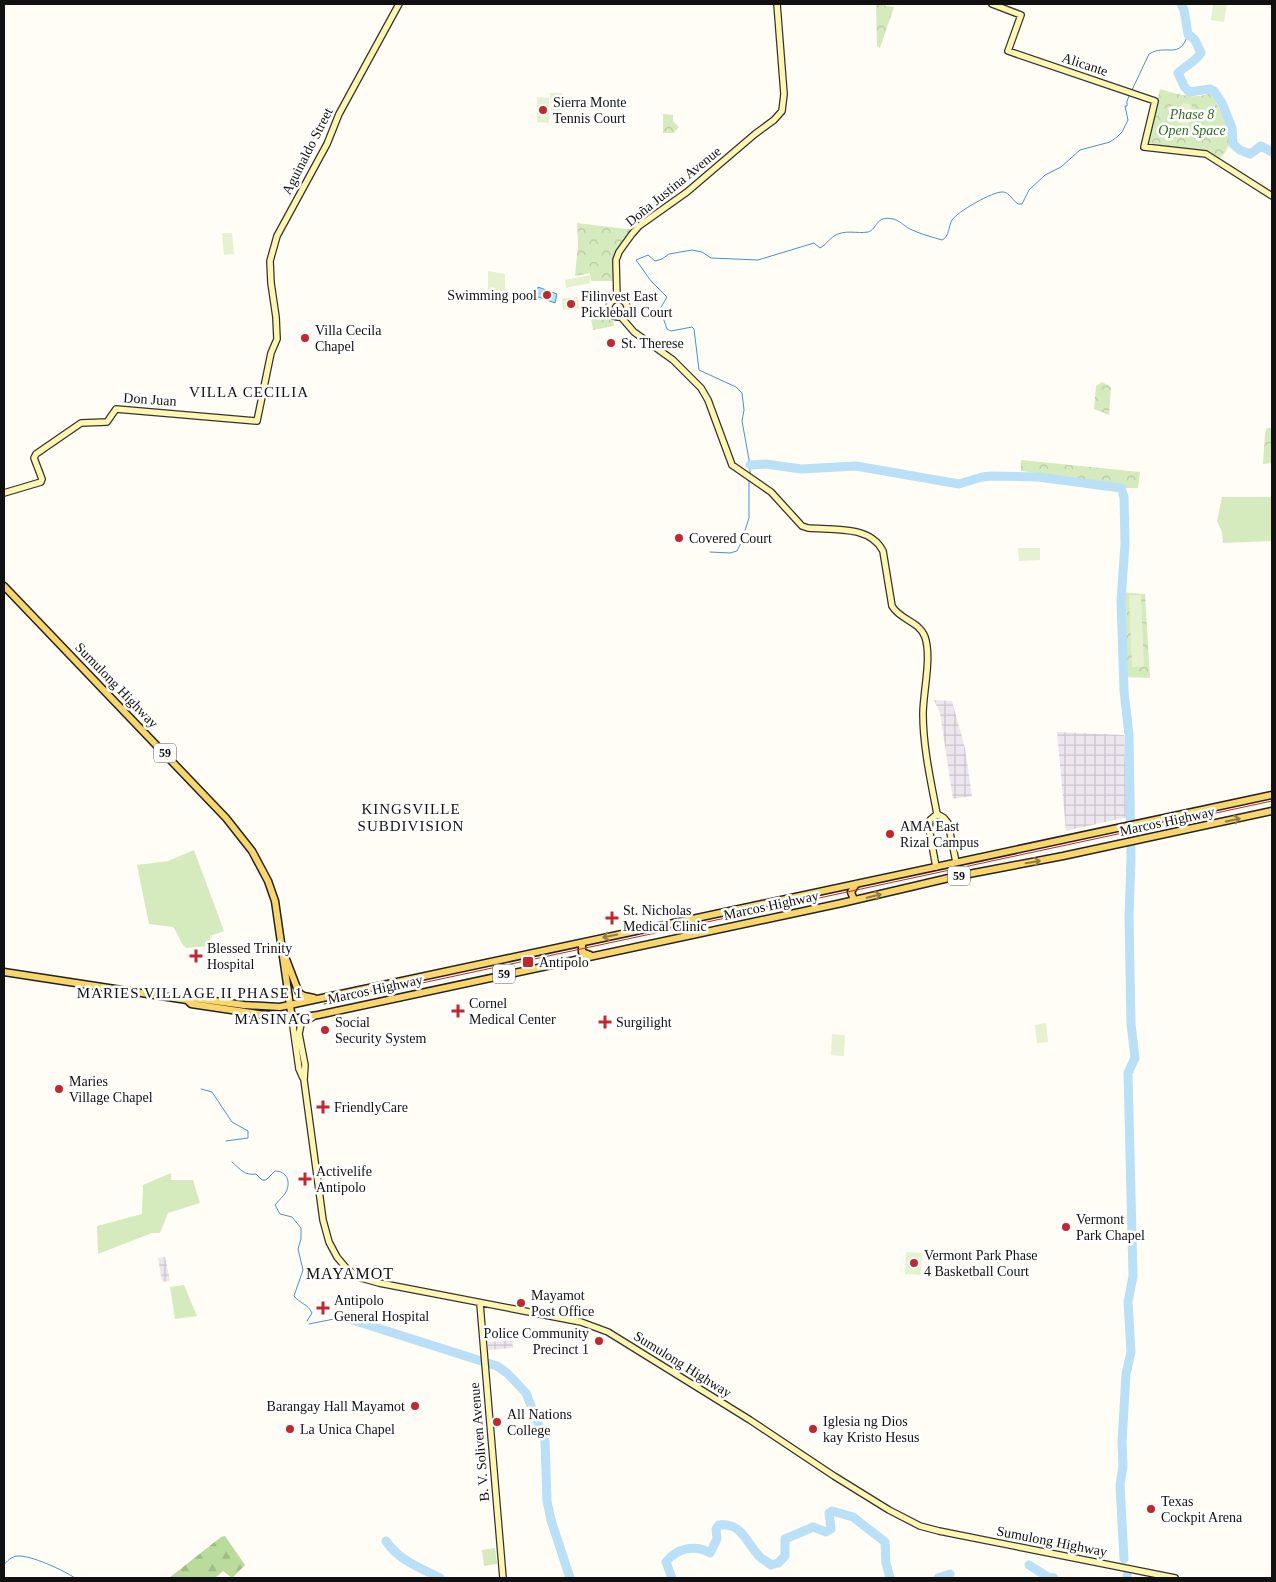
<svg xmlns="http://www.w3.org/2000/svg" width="1276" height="1582" viewBox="0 0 1276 1582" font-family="'Times New Roman',serif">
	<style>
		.industrial { fill: url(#industrial-grid) }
		.grass { fill: #d5ebbd }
		.forest { fill: url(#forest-firs) }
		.park { fill: url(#park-crowns) }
		.pitch { fill: #e6f2cf }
		.water { fill: url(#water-ripples); stroke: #3f96cf }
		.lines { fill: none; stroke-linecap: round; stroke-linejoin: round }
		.stream { stroke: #3f96cf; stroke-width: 1 }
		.river { stroke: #b9e0f7; stroke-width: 9 }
		.secondary-casing { stroke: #333; stroke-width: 8 }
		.primary-casing { stroke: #222; stroke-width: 9 }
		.secondary { stroke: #fff6b0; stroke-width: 5.5 }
		.primary { stroke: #f9d66b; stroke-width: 6 }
		.rail { stroke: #c4262e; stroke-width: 1 }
		.oneway { stroke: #917d42 }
		.poi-dot { fill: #c4262e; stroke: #fff; stroke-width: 2 }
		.labels { text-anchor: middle; stroke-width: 5; stroke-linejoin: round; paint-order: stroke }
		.shield { fill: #fff; stroke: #585858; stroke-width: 1 }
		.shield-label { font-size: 12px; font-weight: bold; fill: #111 }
		.street-label { font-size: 14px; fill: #111; stroke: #fff }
		.poi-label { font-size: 14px; fill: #111; stroke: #fff; text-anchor: start }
		.park-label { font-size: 14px; font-style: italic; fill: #2f6b1f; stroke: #fff }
		.neighbourhood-label { font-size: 15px; letter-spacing: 1px; fill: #111; stroke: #fff }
		.quarter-label { font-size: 16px; letter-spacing: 1px; fill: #111; stroke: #fff }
	</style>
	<defs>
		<pattern id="industrial-grid" width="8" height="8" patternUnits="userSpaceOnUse" patternTransform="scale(1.25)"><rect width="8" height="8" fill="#eee6ef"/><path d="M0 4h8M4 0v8" fill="none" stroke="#cbc4cc"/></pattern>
		<pattern id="forest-firs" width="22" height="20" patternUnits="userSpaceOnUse" patternTransform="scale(1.25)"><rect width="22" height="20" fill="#b9dc9c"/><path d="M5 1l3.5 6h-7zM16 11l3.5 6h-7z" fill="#9ebc85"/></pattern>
		<pattern id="park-crowns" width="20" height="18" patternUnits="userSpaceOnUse" patternTransform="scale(1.25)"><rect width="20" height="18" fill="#d5ebbd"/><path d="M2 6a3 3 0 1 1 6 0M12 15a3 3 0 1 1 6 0" fill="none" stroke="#b6c8a1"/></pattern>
		<pattern id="water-ripples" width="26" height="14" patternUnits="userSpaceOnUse" patternTransform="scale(1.25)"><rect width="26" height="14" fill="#b9e0f7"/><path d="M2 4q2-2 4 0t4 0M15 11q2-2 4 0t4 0" fill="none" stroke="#9ebfd3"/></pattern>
	</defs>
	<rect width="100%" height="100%" fill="#fffdf5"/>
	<!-- industrial -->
	<path class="industrial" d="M934,700L952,701L965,748L972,796L953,799L940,713Z
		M1057,732L1124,735L1127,817L1066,831Z
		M165,1257L170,1281L162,1282L158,1258Z
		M512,1340L513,1348L488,1350V1342Z"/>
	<!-- grass -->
	<path class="grass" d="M1222,497H1272V541L1223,543L1222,532L1217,521Z
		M194,850L224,931L210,936L211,946L186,948C179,942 179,934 173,927L149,924L137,865L168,861Z
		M171,1173V1180H193L200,1203L168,1213L160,1233H152L98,1254L97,1226L142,1214L143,1185Z
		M184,1285L197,1316L175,1319L170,1287Z
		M495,1548L497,1564L484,1566L482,1550Z"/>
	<!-- forest -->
	<path class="forest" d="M225,1536L245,1565L232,1578L223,1571L215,1578H169L221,1537Z"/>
	<!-- park -->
	<path class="park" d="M876,4L894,7L880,48L877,46Z
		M1160,89C1177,94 1193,100 1211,93C1217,105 1233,131 1229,145C1228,149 1223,155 1220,158L1209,151L1148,145Z
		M663,114L673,115V121L679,127L674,133H663Z
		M577,223L635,230L617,251L615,281H591L590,273L575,276L578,245Z
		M606,309L613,319L614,326L593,330L591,318L601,317L600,310Z
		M1102,382L1111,387L1109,415L1094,409L1096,386Z
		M1267,428H1272V463L1263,464L1265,433Z
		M1021,460L1140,472L1138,488H1125L1122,484L1021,471Z
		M1120,592L1145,594L1150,678L1124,677Z"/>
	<!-- pitch -->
	<path class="pitch" d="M1213,4H1227L1224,22L1211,20Z
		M550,93H563L564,115H551Z
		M537,97L549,98V123L537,122Z
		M1183,103L1192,105L1188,125L1178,123Z
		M222,233H232L234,254L224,255Z
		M488,271L505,274V298L488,299Z
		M590,275V283L566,288L565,280Z
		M578,297L579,309L563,310L562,298Z
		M1040,548V560L1019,561L1018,548Z
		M1129,595H1141L1144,667H1132Z
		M1046,1023L1048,1042L1037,1043L1035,1025Z
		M832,1034L845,1035L844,1056L831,1055Z
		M906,1252L922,1253L921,1275L905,1274Z"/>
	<!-- water -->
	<path class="water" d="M538,287L557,294L555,303L536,296Z"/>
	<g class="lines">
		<!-- stream -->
		<path class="stream" d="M1132,90L1149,54C1167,43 1180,61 1188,34
			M750,474V465L742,421L744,410L742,393L736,387L699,370L694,329L692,327L671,331L667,329L660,309L667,297L651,281L636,260L648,255L655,261L662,259L669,254L692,250L702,252L711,258L758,260L814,243L820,248C826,245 829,239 834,236C845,229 857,234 868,232C878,229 875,215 893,219C899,220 904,226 910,229C920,234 932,237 942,240C950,236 948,227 952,220C957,212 993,191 1003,192C1009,192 1013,201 1018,204H1022L1029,190L1045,175L1061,167L1080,150L1110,142L1117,137L1122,132L1128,120L1125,106H1127V101L1130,94
			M710,552L730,553L737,551L741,543L749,518V481
			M201,1089L212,1092L232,1122L248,1131V1138L226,1141
			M232,1162C240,1169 245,1176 256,1174L262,1180H266L275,1171C287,1171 291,1182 286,1192C283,1197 278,1201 275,1205L280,1214L292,1217L301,1228V1239L298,1249L303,1270L294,1296C299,1303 308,1304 312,1313L307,1321
			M309,1324L334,1319L338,1316
			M4,1565C7,1561 11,1557 17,1556C31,1555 63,1570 75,1578"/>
		<!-- river -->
		<path class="river" d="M1181,4L1184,10L1188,34L1195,40L1201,53C1195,62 1185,66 1178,73L1184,86L1189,92L1210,89L1214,91L1222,103L1232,128L1233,144L1240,150L1250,154L1261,146L1272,152
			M750,465L766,464L801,469L856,466L959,484L982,477L991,476L1038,477L1121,488L1124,497L1125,544L1121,600L1124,691L1129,735L1131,859L1129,916L1131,1024L1135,1058L1128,1073L1133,1276L1128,1302L1131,1352L1126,1374L1122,1442L1123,1466L1120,1485L1124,1559
			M343,1317L497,1366L507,1373L526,1393L545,1441L547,1501L551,1520L570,1578
			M386,1541C398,1560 421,1568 440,1578
			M1029,1565L1048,1577L1054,1578
			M672,1578L666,1562C677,1548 695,1544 710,1553L717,1539L716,1529L719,1525C744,1523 746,1544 761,1558C764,1560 768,1562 771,1565L778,1563L785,1556V1539L813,1527L826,1532L831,1529L829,1513L832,1511L853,1517L885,1542L886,1563L890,1578
			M938,1578L950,1574
			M1127,1578V1575"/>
		<defs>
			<path id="secondary" d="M992,4L1021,15L1008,51L1155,101L1144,147L1206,154L1272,196
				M609 308a9 9 0 1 1 18 0a9 9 0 1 1-18 0Z
				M617,299L616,260L619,252L632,234L639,226L687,192L755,134L774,120L782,111L784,94L777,4
				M621,317L634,332L673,360L701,388L708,400L732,465L771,492L802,526L808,528C832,530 870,525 883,551L892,606C900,620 919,621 925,637C932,658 923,692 923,714C923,747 931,782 937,814
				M4,493L41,482L42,479L34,458L36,454L81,423L107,422L116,409L257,421L271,353L277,339L276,317L271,283L270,261L277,236L327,144L339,114L399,4
				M937,814L944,818L948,823L956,862
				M936,867L929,828L930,820L937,814
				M313,1017L301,1024L299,1034L305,1065L304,1080L323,1220L329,1242L337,1257L347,1269L361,1278L379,1283L581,1322L608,1332L750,1420L834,1476L889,1510L920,1526L939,1531L1175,1578
				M292,1019L299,1069L303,1078
				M480,1304L503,1578"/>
			<path id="primary" d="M4,586L226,818L252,851L268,881L275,901L292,1019
				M854,900L851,892L856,884
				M582,943V952L590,955
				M286,959L299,993L304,996L314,998
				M4,972L187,1000L191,1004L292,1019L318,1015L842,903L953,877L1063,856L1272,811
				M187,1000L192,998L244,1005L280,1007L1272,795"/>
		</defs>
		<!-- secondary casing -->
		<use href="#secondary" class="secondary-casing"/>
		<!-- primary casing -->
		<use href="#primary" class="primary-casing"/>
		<!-- secondary -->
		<use href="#secondary" class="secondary"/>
		<!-- primary -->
		<use href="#primary" class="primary"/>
		<!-- rail -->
		<path class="rail" d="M324,1004L1272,801"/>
	</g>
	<!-- one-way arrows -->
	<defs><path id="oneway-shaft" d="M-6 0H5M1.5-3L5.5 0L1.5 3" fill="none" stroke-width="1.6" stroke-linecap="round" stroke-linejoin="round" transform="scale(1.25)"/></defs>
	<g class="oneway">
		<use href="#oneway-shaft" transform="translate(1233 820) rotate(-12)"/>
		<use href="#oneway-shaft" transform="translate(1033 862) rotate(-10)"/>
		<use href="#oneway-shaft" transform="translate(874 896) rotate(-13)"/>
		<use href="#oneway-shaft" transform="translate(610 936) rotate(168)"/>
	</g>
	<!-- markers -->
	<g class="poi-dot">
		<circle cx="543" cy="110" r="5"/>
		<circle cx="547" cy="295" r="5"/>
		<circle cx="571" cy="304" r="5"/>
		<circle cx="305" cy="338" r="5"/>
		<circle cx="611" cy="343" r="5"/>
		<circle cx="679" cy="538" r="5"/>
		<circle cx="890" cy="834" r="5"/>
		<path d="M609.5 910.5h5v5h5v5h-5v5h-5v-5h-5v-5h5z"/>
		<path d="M193.5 948.5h5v5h5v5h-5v5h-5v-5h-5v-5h5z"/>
		<rect x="522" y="956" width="12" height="12" rx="2.5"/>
		<path d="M455.5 1003.5h5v5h5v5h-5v5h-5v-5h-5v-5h5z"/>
		<path d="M602.5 1014.5h5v5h5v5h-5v5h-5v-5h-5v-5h5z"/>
		<circle cx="325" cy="1030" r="5"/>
		<circle cx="59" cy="1089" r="5"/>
		<path d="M320.5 1099.5h5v5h5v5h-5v5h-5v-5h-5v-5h5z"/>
		<path d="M302.5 1171.5h5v5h5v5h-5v5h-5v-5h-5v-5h5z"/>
		<circle cx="1066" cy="1227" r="5"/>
		<circle cx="914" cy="1263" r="5"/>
		<circle cx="521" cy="1303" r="5"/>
		<path d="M320.5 1300.5h5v5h5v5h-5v5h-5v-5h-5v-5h5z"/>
		<circle cx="599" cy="1341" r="5"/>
		<circle cx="415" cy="1406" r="5"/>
		<circle cx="497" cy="1422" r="5"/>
		<circle cx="290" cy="1429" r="5"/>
		<circle cx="813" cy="1429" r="5"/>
		<circle cx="1151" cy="1509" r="5"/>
	</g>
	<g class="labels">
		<!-- shield labels -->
		<g class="shield">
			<rect x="154" y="743.5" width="22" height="19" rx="4"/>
			<rect x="948" y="866.5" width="22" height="19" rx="4"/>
			<rect x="493" y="964.5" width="22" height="19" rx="4"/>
		</g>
		<g class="shield-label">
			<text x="165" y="757">59</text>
			<text x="959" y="880">59</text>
			<text x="504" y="978">59</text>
		</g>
		<!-- street labels -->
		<g class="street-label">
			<text transform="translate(1085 64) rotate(18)" y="5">Alicante</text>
			<text transform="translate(307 151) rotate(-63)" y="5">Aguinaldo Street</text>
			<text transform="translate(673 186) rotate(-39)" y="5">Doña Justina Avenue</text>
			<text transform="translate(150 399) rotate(4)" y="5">Don Juan</text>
			<text transform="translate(117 685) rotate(46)" y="5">Sumulong Highway</text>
			<text transform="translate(1167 821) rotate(-12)" y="5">Marcos Highway</text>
			<text transform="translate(771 905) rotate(-12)" y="5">Marcos Highway</text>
			<text transform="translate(375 989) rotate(-12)" y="5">Marcos Highway</text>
			<text transform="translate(683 1364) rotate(32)" y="5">Sumulong Highway</text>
			<text transform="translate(479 1442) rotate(-95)" y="5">B. V. Soliven Avenue</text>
			<text transform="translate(1052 1541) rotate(11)" y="5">Sumulong Highway</text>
		</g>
		<!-- poi labels -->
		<g class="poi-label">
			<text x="553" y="107">Sierra Monte<tspan x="553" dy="16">Tennis Court</tspan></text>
			<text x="537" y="300" text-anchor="end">Swimming pool</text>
			<text x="581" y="301">Filinvest East<tspan x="581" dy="16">Pickleball Court</tspan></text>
			<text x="315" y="335">Villa Cecila<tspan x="315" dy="16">Chapel</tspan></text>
			<text x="621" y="348">St. Therese</text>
			<text x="689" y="543">Covered Court</text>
			<text x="900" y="831">AMA East<tspan x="900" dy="16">Rizal Campus</tspan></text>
			<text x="623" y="915">St. Nicholas<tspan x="623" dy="16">Medical Clinic</tspan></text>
			<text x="207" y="953">Blessed Trinity<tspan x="207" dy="16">Hospital</tspan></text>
			<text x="539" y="967">Antipolo</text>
			<text x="469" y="1008">Cornel<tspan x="469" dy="16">Medical Center</tspan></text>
			<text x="335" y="1027">Social<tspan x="335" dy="16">Security System</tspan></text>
			<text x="616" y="1027">Surgilight</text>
			<text x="69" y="1086">Maries<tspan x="69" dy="16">Village Chapel</tspan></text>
			<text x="334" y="1112">FriendlyCare</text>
			<text x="316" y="1176">Activelife<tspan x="316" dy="16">Antipolo</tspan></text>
			<text x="1076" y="1224">Vermont<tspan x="1076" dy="16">Park Chapel</tspan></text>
			<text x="924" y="1260">Vermont Park Phase<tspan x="924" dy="16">4 Basketball Court</tspan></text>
			<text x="531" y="1300">Mayamot<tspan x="531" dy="16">Post Office</tspan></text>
			<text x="334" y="1305">Antipolo<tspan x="334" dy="16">General Hospital</tspan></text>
			<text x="589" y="1338" text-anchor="end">Police Community<tspan x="589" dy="16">Precinct 1</tspan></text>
			<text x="405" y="1411" text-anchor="end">Barangay Hall Mayamot</text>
			<text x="507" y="1419">All Nations<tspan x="507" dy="16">College</tspan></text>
			<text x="823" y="1426">Iglesia ng Dios<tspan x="823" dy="16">kay Kristo Hesus</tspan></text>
			<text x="300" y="1434">La Unica Chapel</text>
			<text x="1161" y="1506">Texas<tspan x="1161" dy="16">Cockpit Arena</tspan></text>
		</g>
		<!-- park labels -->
		<g class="park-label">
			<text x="1192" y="119">Phase 8<tspan x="1192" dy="16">Open Space</tspan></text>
		</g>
		<!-- neighbourhood labels -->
		<g class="neighbourhood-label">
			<text x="249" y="397">VILLA CECILIA</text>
			<text x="411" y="814">KINGSVILLE<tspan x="411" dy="17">SUBDIVISION</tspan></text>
			<text x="190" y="998">MARIES VILLAGE II PHASE 1</text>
			<text x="273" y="1024">MASINAG</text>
		</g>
		<!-- quarter labels -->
		<g class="quarter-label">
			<text x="350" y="1279">MAYAMOT</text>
		</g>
	</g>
	<!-- border -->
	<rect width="1276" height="1582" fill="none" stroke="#111111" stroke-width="10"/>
</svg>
